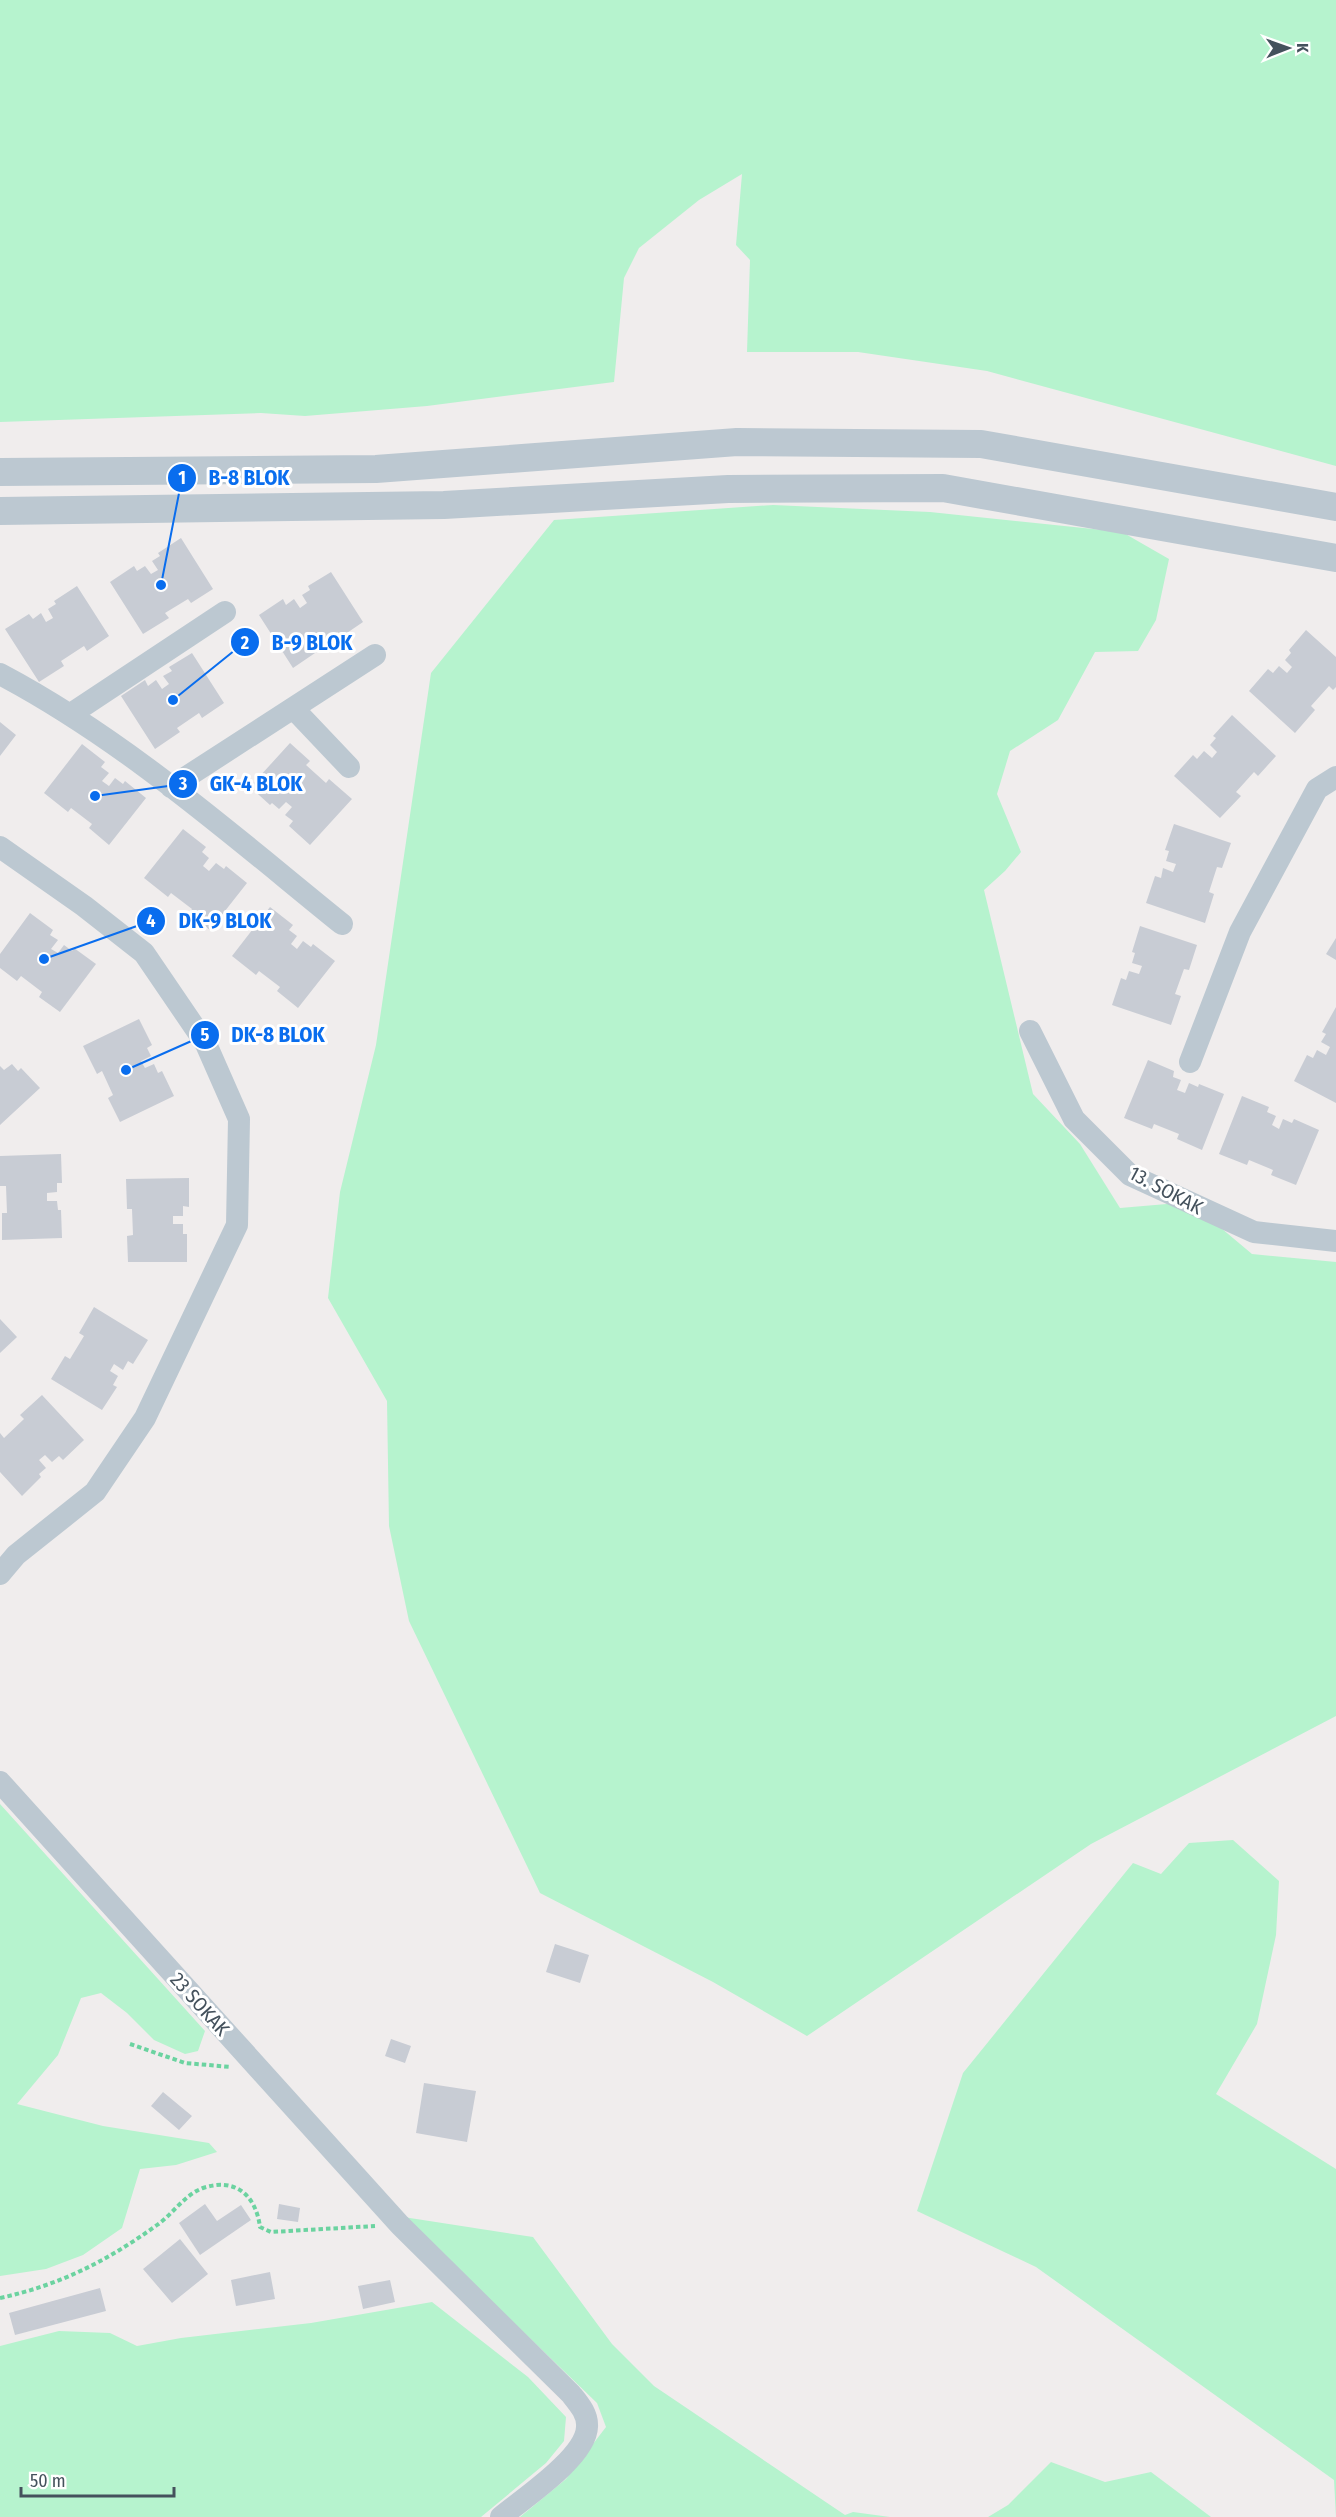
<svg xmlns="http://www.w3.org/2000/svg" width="1336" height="2517" viewBox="0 0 1336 2517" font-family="'Fira Sans Condensed',sans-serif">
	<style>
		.green { fill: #b6f3ce }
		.building { fill: #c8ccd4 }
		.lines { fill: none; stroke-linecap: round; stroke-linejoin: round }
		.path { stroke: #6bd3a0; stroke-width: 4; stroke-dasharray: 4.5 3; stroke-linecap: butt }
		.minor { stroke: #bcc8d1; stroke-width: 22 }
		.tertiary { stroke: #bcc8d1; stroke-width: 28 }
		.labels { text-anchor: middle; stroke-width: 6; stroke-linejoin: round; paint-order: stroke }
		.street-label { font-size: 20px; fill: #44515c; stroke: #fff }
		.leader { fill: none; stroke: #096dee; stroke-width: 2 }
		.callout-dot { fill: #096dee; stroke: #fff; stroke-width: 2 }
		.mark-label { font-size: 18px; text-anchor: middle; font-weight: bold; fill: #fff }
		.callout-label { font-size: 21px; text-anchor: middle; font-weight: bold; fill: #096dee; stroke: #fff; stroke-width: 6; stroke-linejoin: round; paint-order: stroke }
	</style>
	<rect width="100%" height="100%" fill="#f0eded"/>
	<!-- green -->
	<path class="green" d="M0,0H1336V466L987,371L858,352H747L750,260L736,245L742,174L699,200L639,248L624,278L614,382L427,406L305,416L261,413L0,422Z
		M773,505L930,512L1122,532L1169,559L1156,620L1138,651L1095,652L1058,720L1010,751L997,794L1021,852L1005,871L984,890L1033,1094L1080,1144L1120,1208L1190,1202L1252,1254L1336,1262V1716L1091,1844L807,2036L713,1982L540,1893L409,1621L389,1526L387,1401L328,1298L340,1192L376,1045L431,673L554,520Z
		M0,1804L205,2031L198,2051L185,2054L154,2040L127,2013L101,1993L81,1998L58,2055L17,2104L103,2126L209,2143L217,2152L176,2165L140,2169L122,2228L83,2255L46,2269L0,2276Z
		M1233,1840L1279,1881L1276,1935L1257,2024L1216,2094L1336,2169V2517L1334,2480L1036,2267L917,2211L963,2073L1133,1863L1161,1874L1189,1843Z
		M397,2216L533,2237L612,2344L654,2386L845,2515L853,2512L890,2517H520L566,2479L606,2427L597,2403L512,2321Z
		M432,2302L528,2377L566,2417L564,2441L546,2463L481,2517H0V2346L59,2331L110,2333L137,2346L181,2338L311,2323Z
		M1051,2462L1105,2482L1151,2472L1211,2517H988L1008,2505Z"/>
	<!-- building -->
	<path class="building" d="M181,538L213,589L191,603L188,599L165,613L169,618L143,634L110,582L134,566L137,571L145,566L151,574L158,570L152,561L160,556L158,553Z
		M331,572L363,622L341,637L338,632L315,647L318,651L293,668L259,615L283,599L286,605L294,599L300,608L307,603L302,595L310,590L308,586Z
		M77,586L109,636L87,651L84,646L61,661L64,666L39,682L5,629L29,614L33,619L41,613L46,622L53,618L48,609L56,604L54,601Z
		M1306,630L1336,657V687L1333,690L1329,686L1311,706L1315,710L1295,733L1249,691L1268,669L1273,673L1279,666L1287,673L1292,667L1285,660L1291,653L1289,650Z
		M192,653L224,703L202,718L199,713L177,728L180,732L155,749L121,696L145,680L148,686L156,680L162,689L169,684L163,676L172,671L169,667Z
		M1232,715L1276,756L1258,776L1254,772L1236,792L1241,796L1220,818L1174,776L1193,755L1197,759L1204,751L1212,758L1217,752L1210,745L1216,738L1213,736Z
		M0,722L16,735L0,756Z
		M290,743L310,761L306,765L326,783L329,779L352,799L310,845L289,826L293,821L285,815L292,807L286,802L279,809L272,803L270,805L250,787Z
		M82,744L105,762L101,767L109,773L102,781L109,786L115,778L123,784L125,781L146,798L109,845L89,828L92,824L71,808L68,812L44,793Z
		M1174,824L1231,843L1222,868L1217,867L1209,892L1214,894L1205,923L1146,903L1155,876L1161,878L1163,868L1173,872L1176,864L1166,861L1169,851L1165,850Z
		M183,829L206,847L202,852L209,858L203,866L209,871L216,863L224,869L226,866L247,883L210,930L189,914L192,909L171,893L168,897L144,878Z
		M270,907L293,925L289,930L297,936L291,944L297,949L303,941L311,947L313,944L335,961L298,1008L277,991L280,987L259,971L256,975L232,956Z
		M30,913L53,930L50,935L58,940L51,949L58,953L64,945L72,951L74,948L96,964L60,1012L39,997L42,992L21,976L17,981L0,968V954Z
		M1140,926L1197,945L1189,970L1184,969L1175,994L1181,996L1171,1025L1112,1005L1121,978L1126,980L1129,971L1139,974L1142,966L1132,963L1135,953L1132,952Z
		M1336,938V960L1326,954Z
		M1336,1007V1103L1294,1081L1307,1055L1313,1058L1317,1050L1326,1055L1330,1047L1321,1042L1326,1034L1322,1032Z
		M139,1019L152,1045L147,1048L151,1056L141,1061L145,1068L154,1064L158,1073L162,1071L174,1096L120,1122L108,1098L113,1095L102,1071L97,1074L83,1046Z
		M1148,1060L1174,1071L1173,1077L1181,1080L1177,1090L1185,1093L1189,1083L1198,1087L1199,1084L1224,1094L1202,1150L1177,1139L1179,1134L1154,1124L1152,1129L1124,1118Z
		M12,1064L18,1071L21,1068L40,1088L0,1125V1066L4,1070Z
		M1242,1096L1269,1107L1267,1112L1276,1116L1272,1125L1279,1129L1283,1119L1292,1123L1294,1119L1319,1130L1296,1185L1271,1175L1273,1170L1249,1160L1247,1165L1219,1154Z
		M61,1154L62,1183H57V1192L47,1193V1201H57L58,1210H61L62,1238L2,1240V1213H7L6,1186H0V1156Z
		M189,1178V1207L183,1206V1216H173V1224H183V1234H187V1262H128L127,1236L133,1235L132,1209H127L126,1179Z
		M94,1307L148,1340L133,1364L128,1361L123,1370L114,1364L110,1371L118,1376L113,1385L117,1387L102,1410L51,1379L65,1356L70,1359L84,1336L79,1333Z
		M0,1319L17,1337L0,1353Z
		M42,1395L84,1440L63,1460L59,1456L52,1462L45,1455L39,1460L46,1468L39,1474L41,1477L22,1496L0,1472V1433L4,1438L24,1419L20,1415Z
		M555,1944L589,1955L580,1983L546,1972Z
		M391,2039L411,2046L405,2063L385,2056Z
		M424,2083L476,2091L467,2142L416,2133Z
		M163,2092L192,2116L179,2130L151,2106Z
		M205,2204L217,2221L241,2205L251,2220L200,2255L179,2223Z
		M279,2204L300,2208L298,2222L277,2219Z
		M180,2239L208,2274L172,2303L143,2269Z
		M270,2272L275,2299L236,2306L231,2280Z
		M390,2280L395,2302L363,2309L358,2286Z
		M100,2288L106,2311L15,2335L9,2313Z"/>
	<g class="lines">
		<!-- path -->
		<path class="path" d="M130,2044L185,2063L231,2067
			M0,2298C60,2285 107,2261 157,2225C173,2214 184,2195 203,2188C236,2177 256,2196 260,2227L271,2232L375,2226"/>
		<!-- minor -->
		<path class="minor" d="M0,674C125,740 233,836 342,924
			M293,708L349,767
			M71,714L225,612
			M171,787L375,655
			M0,847L84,906L144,953L206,1044L239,1119L237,1225L145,1418L95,1492L16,1555L0,1574
			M1030,1031L1074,1119L1130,1175L1254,1232L1336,1241
			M1190,1062L1240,932L1317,789L1336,777
			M0,1782L400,2225L571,2394C579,2404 588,2414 587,2427C586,2457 524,2498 501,2517"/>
		<!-- tertiary -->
		<path class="tertiary" d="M0,472L376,469L737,442L981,444L1336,507
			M0,511L444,505L728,489L943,488L1336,558"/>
	</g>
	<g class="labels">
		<!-- street labels -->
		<g class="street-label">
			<text transform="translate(1166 1190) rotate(28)" y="7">13. SOKAK</text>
			<text transform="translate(200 2004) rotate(48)" y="7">23 SOKAK</text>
		</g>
	</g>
	<!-- callouts -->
	<path class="leader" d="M161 585L182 478M173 700L245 642M95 796L183 784M44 959L151 921M126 1070L205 1035"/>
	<g class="callout-dot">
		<circle cx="161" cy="585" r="6"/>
		<circle cx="173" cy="700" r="6"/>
		<circle cx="95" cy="796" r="6"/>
		<circle cx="44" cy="959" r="6"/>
		<circle cx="126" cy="1070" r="6"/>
		<circle cx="182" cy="478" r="15"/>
		<circle cx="245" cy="642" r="15"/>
		<circle cx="183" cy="784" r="15"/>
		<circle cx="151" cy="921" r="15"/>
		<circle cx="205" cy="1035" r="15"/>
	</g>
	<g class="mark-label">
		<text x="182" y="484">1</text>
		<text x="245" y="649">2</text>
		<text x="183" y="790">3</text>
		<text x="151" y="927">4</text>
		<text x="205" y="1041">5</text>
	</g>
	<g class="callout-label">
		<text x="249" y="485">B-8 BLOK</text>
		<text x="312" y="650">B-9 BLOK</text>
		<text x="256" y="791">GK-4 BLOK</text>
		<text x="225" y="928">DK-9 BLOK</text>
		<text x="278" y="1042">DK-8 BLOK</text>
	</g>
	<!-- north arrow -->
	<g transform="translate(1288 48) rotate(89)" stroke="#ffffff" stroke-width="4.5" paint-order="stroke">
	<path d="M0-4.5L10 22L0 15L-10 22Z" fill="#44515c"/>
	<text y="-9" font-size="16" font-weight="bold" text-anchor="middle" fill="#44515c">K</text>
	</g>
	<!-- scale -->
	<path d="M21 2487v9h153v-9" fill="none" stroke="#44515c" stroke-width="3"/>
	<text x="30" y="2487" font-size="18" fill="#44515c" stroke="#ffffff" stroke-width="4.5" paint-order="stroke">50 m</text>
</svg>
